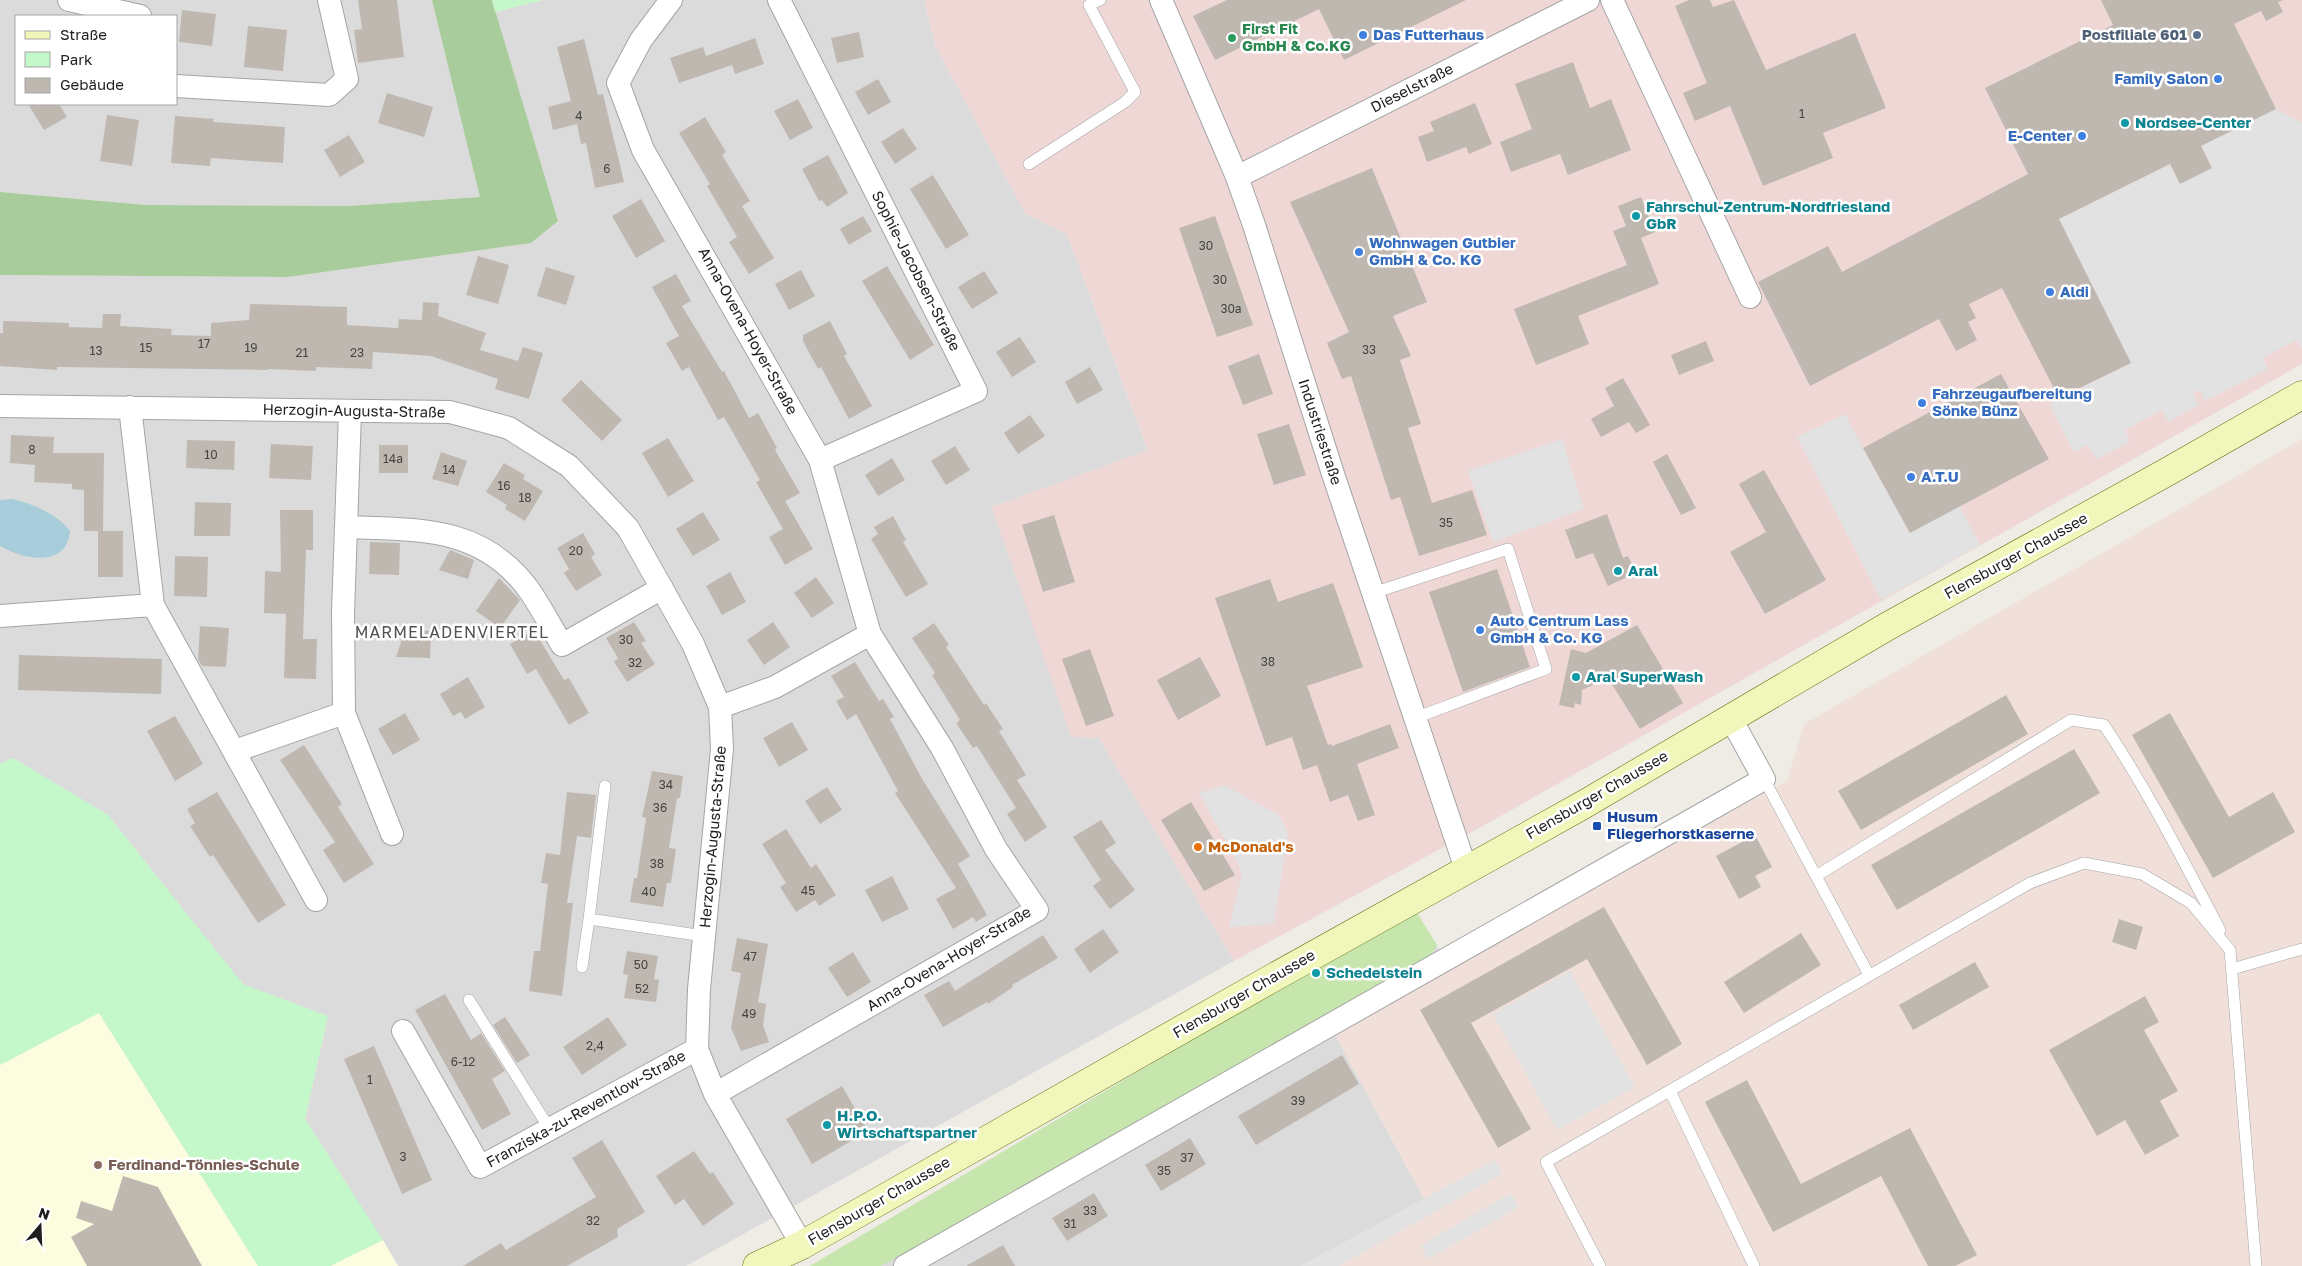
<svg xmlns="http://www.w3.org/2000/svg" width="2302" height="1266" viewBox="0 0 2302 1266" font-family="'Golos Text',sans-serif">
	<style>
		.residential { fill: #dcdbdb; fill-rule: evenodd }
		.commercial { fill: #efd7d5 }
		.education { fill: #fcfddf }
		.military { fill: #f0e0d9 }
		.grass { fill: #c7e6ad }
		.forest { fill: #a8cc9c }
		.park { fill: #c4f7ca }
		.parking { fill: #e2e2e2 }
		.water { fill: #a7cdda }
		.building { fill: #bfb8b1 }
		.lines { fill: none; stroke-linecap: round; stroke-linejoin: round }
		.lane-casing { stroke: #a5a5a5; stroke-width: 12 }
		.street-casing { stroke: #a5a5a5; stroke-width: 24 }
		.secondary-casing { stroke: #62700a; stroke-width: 29 }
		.lane { stroke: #fff; stroke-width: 11 }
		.street { stroke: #fff; stroke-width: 22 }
		.secondary { stroke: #f1f6bb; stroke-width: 28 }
		.shop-dot { fill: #3f7fe0; stroke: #fff; stroke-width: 2 }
		.service-dot { fill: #5c6f8a; stroke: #fff; stroke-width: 2 }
		.leisure-dot { fill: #2e9e5b; stroke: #fff; stroke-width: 2 }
		.culture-dot { fill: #0f9aa8; stroke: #fff; stroke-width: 2 }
		.transit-dot { fill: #1a4fb4; stroke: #fff; stroke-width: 2 }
		.food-dot { fill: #e8710a; stroke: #fff; stroke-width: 2 }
		.education-dot { fill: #8d6e63; stroke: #fff; stroke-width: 2 }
		.labels { text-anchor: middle; stroke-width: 5; stroke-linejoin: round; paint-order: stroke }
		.number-label { font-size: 12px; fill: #464443 }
		.leisure-label { font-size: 15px; font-weight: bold; fill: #27864d; stroke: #fff; text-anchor: start }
		.shop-label { font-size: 15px; font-weight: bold; fill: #366cbe; stroke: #fff; text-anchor: start }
		.service-label { font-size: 15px; font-weight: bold; fill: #4e5e75; stroke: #fff; text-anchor: end }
		.street-label { font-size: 15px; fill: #1e1e1e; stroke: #fff }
		.culture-label { font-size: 15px; font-weight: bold; fill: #0d838f; stroke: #fff; text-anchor: start }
		.transit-label { font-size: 15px; font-weight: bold; fill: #164399; stroke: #fff; text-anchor: start }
		.food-label { font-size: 15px; font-weight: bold; fill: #c56008; stroke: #fff; text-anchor: start }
		.education-label { font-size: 15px; font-weight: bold; fill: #785e54; stroke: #fff; text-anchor: start }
		.neighbourhood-label { font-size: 16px; letter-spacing: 1px; fill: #515151; stroke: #fff }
	</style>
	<rect width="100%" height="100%" fill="#efece5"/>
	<!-- residential -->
	<path class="residential" d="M0,0H432L481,197L348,206L146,205L0,192ZM16,16H176V104H16Z
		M543,0H924L936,47L1025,213L1067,234L1148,451L992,507L1099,738L1234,961L686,1266H398L305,1119L328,1016L243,985L108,815L13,758L0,764V275L288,277L531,243L558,221L495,12Z
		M1414,908L1449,967L1333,1031L1424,1199L1301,1266H810Z"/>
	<!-- commercial -->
	<path class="commercial" d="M924,0H2302V364L1490,822L1234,961L1099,738L1071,737L992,507L1148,450L1067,234L1025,213L936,47Z"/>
	<!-- education -->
	<path class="education" d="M99,1013L258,1266H0V1065Z
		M383,1240L398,1266H330Z"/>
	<!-- military -->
	<path class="military" d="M2302,439V1266H1301L1424,1199L1333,1031L1787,781L1804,724Z"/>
	<!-- grass -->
	<path class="grass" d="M1414,908L1437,945L1426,965L881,1266H810Z"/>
	<!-- forest -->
	<path class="forest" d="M432,0H492L558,221L531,243L288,277L0,275V192L146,205L348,206L480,197Z"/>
	<!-- park -->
	<path class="park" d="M492,0H543L495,12Z
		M13,758L108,815L243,984L328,1016L305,1119L383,1240L330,1266H258L99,1013L0,1065V764Z"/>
	<!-- parking -->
	<path class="parking" d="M2276,109L2302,123V348L2296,340L2263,358L2268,369L2205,401L2200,390L2193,393L2199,405L2168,422L2162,410L2125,430L2130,442L2097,459L2087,445L2074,452L2049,404L2131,363L2059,219L2170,164L2180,183L2212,168L2201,146Z
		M1845,414L1909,533L1959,505L1980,545L1881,600L1797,437Z
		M1562,439L1584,509L1493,542L1468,471Z
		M1224,785L1279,815L1288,833L1274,924L1229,927L1242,872L1199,793Z
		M1570,971L1635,1087L1557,1130L1493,1014Z
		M1495,1160L1503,1173L1339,1266H1301Z
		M1511,1193L1519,1207L1428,1259L1421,1245Z"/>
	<!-- water -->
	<path class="water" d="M12,499C33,504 57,514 70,531C67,568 23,560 0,546V500Z"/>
	<!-- building -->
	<path class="building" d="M358,0H397L404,57L358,63L354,30L362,29Z
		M1227,0H1466L1344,60L1319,9L1215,60L1193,16Z
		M1689,0H1710L1713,7L1734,0L1766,70L1855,33L1886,108L1823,133L1833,158L1763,186L1730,106L1695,121L1683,93L1707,83L1675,6Z
		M2101,0H2283L2278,2L2283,12L2266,21L2261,11L2234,24L2276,109L2201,146L2212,168L2180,184L2170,164L2059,219L2131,363L2059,398L2002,288L1969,304L1976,318L1968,322L1977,340L1956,351L1939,319L1810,386L1758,282L1828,246L1842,272L2028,174L1985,88L2113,25Z
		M182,10L216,14L212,46L179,42Z
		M248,26L287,30L283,71L244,67Z
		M859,32L864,57L837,63L831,38Z
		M755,38L764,64L735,74L732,65L679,83L670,58L703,47L706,56Z
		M584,39L598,95L603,94L624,182L595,188L586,143L581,144L577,124L553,130L548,107L571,101L557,47Z
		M1573,62L1590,108L1611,99L1631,150L1568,175L1560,154L1511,172L1500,142L1532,129L1515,84Z
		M878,79L891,102L868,115L855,92Z
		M387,93L433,107L424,137L378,123Z
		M798,99L813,128L790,140L774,111Z
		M1475,103L1492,144L1469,154L1466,147L1427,162L1418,137L1434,131L1430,122Z
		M28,104H59L67,117L44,130Z
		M107,115L139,120L132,166L100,161Z
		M175,116L214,119L213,122L285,127L283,163L211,158L210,166L171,163Z
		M705,117L726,152L722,155L750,201L742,206L774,258L749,274L729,242L737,237L707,186L710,184L679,133Z
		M903,128L917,149L895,164L881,142Z
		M349,135L365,162L340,177L324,150Z
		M828,155L848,193L827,207L822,200L819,201L802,169Z
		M1372,168L1427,302L1393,316L1411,356L1400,360L1421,424L1408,428L1432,503L1472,490L1487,535L1419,556L1400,497L1391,500L1351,376L1342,379L1327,343L1349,332L1290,202Z
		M933,175L969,235L946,249L910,189Z
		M1641,197L1655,232L1641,238L1659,284L1578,316L1589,344L1536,365L1514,309L1627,265L1613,231L1626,226L1618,206Z
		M641,199L665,241L636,258L612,216Z
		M863,216L872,231L849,245L840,229Z
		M1215,216L1253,325L1217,337L1179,228Z
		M478,256L509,265L498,304L466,295Z
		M887,266L934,345L910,360L862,281Z
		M546,267L575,276L566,305L537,296Z
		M801,270L815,296L789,310L775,284Z
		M984,271L998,293L972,309L958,287Z
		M676,274L691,301L682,306L722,372L724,371L749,418L758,413L777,448L775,450L800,493L785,501L813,549L785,565L769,537L783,529L756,482L760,480L724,417L718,420L689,367L682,371L666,343L679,336L652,287Z
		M423,302L439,303L438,316L486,333L480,350L518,361L523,347L543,353L529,399L495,389L498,379L431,356L373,352L372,369L316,367V371L268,369V370L57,367V370L0,366V333H3V321L69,323V327L102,328L103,314H121L120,326L172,329L171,335L211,336V323L249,320L250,304L347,307V325L398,328L399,319L422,320Z
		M830,321L847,354L844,356L872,406L849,419L821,367L818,369L803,341V335Z
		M1020,337L1036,362L1012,377L996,352Z
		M1706,341L1714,361L1679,375L1671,355Z
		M1259,354L1273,394L1243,405L1228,366Z
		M1090,367L1103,390L1077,404L1065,382Z
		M2001,374L2049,459L1910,533L1863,448Z
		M1623,378L1650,425L1636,433L1629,422L1601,437L1591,419L1614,406L1605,388Z
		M581,380L622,420L602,441L561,400Z
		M1030,415L1045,436L1018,454L1004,433Z
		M1289,424L1306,475L1274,485L1257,434Z
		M11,435L54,437L53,453H104L103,531H84V490L72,489V484L34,482L35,465L10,463Z
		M668,438L694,481L668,497L642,453Z
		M187,440L235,441L234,470L186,468Z
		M271,444L313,446L311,480L269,478Z
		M379,445H408V473H379Z
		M955,446L970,470L946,485L931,461Z
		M441,452L467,461L458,486L432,479Z
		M1667,454L1696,508L1681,515L1653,462Z
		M892,458L905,480L878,496L865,475Z
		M504,463L525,475L523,479L543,491L525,521L505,509L507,505L486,492Z
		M1764,470L1826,580L1765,614L1730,552L1766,532L1739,484Z
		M195,502L231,503L230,536H194Z
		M280,510H313V550H306L303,639H317L316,679L284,678L286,614L264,613L265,571L281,572Z
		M703,512L720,540L693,556L676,529Z
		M1607,514L1623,558L1628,556L1636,573L1608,586L1593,553L1576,559L1565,530Z
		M1054,515L1075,582L1043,592L1022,525Z
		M893,516L906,540L903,542L928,584L906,597L871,539L878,534L874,527Z
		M98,531H123V577H98Z
		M583,533L595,554L591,557L602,575L576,591L564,573L569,569L557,548Z
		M370,542L400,543L399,575L369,574Z
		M450,550L474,560L468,579L439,570Z
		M175,556L208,557L207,597L174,596Z
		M1497,569L1530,667L1463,692L1429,592Z
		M730,572L746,602L722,615L706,586Z
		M816,577L834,603L812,618L794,593Z
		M499,578L520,600L500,628L476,611Z
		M1270,579L1278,602L1333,583L1363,667L1307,686L1328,745L1331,744L1332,746L1390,724L1399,748L1357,764L1375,815L1358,821L1348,795L1330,802L1317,765L1303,770L1292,737L1266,746L1215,598Z
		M634,622L646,641L641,643L655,664L627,682L614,662L618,658L606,638Z
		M773,622L790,647L764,665L747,640Z
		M934,623L949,645L946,647L984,705L986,703L1003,729L999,731L1026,775L1017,780L1047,827L1025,842L1007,814L1016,808L977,746L973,748L956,723L960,720L932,675L935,673L912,638Z
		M1637,625L1683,703L1640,729L1608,678L1582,690L1581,705L1575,703L1574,708L1559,705L1571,649L1586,653Z
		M200,626L229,628L226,667L202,666L198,659Z
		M405,630L431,631L430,658L396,657Z
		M534,630L564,680L569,678L589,713L569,725L536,669L527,674L510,644Z
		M1090,649L1114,716L1086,726L1062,659Z
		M19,655L162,659L161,694L18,690Z
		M1200,657L1221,696L1178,720L1157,680Z
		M855,662L879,701L883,699L894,717L890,719L921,777L970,856L958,864L987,915L976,922L973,917L953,929L936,899L956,888L895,793L898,791L856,714L847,720L836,701L844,697L831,676Z
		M468,677L485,707L465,719L461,712L453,716L440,694Z
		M2006,695L2028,734L1861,830L1838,791Z
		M405,713L420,740L393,755L378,729Z
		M2170,713L2229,817L2273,792L2295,832L2213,878L2132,735Z
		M175,716L203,764L175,781L147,731Z
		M792,722L808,750L779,767L763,738Z
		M304,745L342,804L338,807L374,864L344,883L323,850L335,842L280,760Z
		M2074,749L2100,793L1897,910L1871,865Z
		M652,771L683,776L680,798H677L669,848L676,849L671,883H667L663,907L630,902L634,878H637L646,818L642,817Z
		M827,787L842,810L820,824L805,801Z
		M217,792L286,905L258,923L213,855L210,857L190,826L195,823L187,809Z
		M567,792L596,795L591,838L577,836L567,903H573L562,996L529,991L534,951H540L548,884L541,883L546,853L560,855Z
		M1191,802L1235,875L1204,891L1161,820Z
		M1101,820L1116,843L1105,850L1135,890L1110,909L1093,886L1101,880L1073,837Z
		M786,829L811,868L816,864L836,895L819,906L815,900L796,912L780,887L786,883L762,844Z
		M1755,835L1772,867L1755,876L1761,887L1739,899L1716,856Z
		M892,876L909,909L882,922L865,890Z
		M1604,907L1682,1044L1647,1065L1587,959L1471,1023L1531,1129L1498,1148L1420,1010Z
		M2119,919L2143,927L2136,950L2112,942Z
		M1103,929L1119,952L1090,973L1074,949Z
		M1801,933L1821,965L1744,1013L1724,982Z
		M1043,935L1058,958L1012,985L1013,987L988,1004L987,1002L943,1027L924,995L949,981L955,991Z
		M737,938L768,944L758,1002L766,1004L763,1025L769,1042L741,1051L731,1028L741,973L731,971Z
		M627,951L658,956L654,979L659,980L656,1002L624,998L628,975L623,974Z
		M853,952L871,982L847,997L828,968Z
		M1975,962L1989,987L1913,1030L1899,1005Z
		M445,994L471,1040L481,1033L505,1071L492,1079L511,1114L482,1130L415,1010Z
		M2145,996L2159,1022L2144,1030L2178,1091L2160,1101L2179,1136L2145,1155L2125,1120L2097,1136L2049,1050Z
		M505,1017L530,1055L517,1063L493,1025Z
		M608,1017L627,1045L582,1075L563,1047Z
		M374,1046L432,1180L402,1194L344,1059Z
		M1342,1055L1359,1084L1256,1145L1238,1116Z
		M1747,1080L1801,1184L1910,1128L1977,1255L1955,1266H1928L1881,1176L1773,1232L1705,1102Z
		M842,1086L868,1131L812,1164L786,1119Z
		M1190,1138L1206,1164L1161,1191L1145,1165Z
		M602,1140L645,1212L617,1229L618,1237L567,1266H463L501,1243L506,1250L596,1197L572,1158Z
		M694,1151L710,1174L713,1172L734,1204L703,1226L684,1199L675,1205L656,1176Z
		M123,1176L158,1187L202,1266H87L71,1237L94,1224L76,1218L81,1201L112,1211Z
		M1094,1193L1108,1216L1067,1241L1052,1218Z
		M1003,1245L1015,1266H966Z"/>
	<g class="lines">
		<defs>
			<path id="lane" d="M1029,164L1125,102L1135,92L1089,5L1100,0
				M1373,593L1508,549L1546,669L1415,718
				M1764,779L1869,975
				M605,786L589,919L704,936
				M1816,876L2071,720L2104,725C2148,791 2183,860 2220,930
				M582,967L589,919
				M2232,969L2302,949
				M469,1000L549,1128
				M1670,1091L1754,1266
				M1600,1266L1546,1162L2030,883L2084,863L2142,874L2191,903L2230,950L2256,1266"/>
			<path id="street" d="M69,0L140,16
				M671,0L641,40L618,83L643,150L820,460L870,634L942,748L996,849L1037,910L715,1094
				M779,0L976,391L820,460
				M1161,0L1237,177L1254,225L1333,474L1466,869
				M1612,0L1750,297
				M176,86L329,95L347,79L329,0
				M1237,177L1588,0
				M0,406L450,412L509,428L569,466L628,528L693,644L720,707L722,749L699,989L697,1049L715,1094L802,1245
				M346,527C417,530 482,525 529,590C541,607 551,627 562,645L662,588
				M153,605L316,900
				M0,616L153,605L130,407
				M720,707L775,687L870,634
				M344,713L343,613L350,412
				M235,751L344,713L392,834
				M403,1031L480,1167L697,1049
				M905,1266L1764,779L1730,717"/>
			<path id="secondary" d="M757,1266L802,1245L1269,980L1583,805L1888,626L2167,472L2302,395"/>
		</defs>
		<!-- lane casing -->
		<use href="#lane" class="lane-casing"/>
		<!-- street casing -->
		<use href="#street" class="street-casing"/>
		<!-- secondary casing -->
		<use href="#secondary" class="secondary-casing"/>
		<!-- lane -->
		<use href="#lane" class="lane"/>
		<!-- street -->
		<use href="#street" class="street"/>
		<!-- secondary -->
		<use href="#secondary" class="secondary"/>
	</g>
	<!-- markers -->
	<g class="shop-dot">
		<circle cx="1363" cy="35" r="5"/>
		<circle cx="2218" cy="79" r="5"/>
		<circle cx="2082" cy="136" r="5"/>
		<circle cx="1359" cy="252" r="5"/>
		<circle cx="2050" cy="292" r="5"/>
		<circle cx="1922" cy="403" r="5"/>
		<circle cx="1911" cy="477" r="5"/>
		<circle cx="1480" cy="630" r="5"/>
	</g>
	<circle class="service-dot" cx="2197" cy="35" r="5"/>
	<circle class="leisure-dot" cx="1232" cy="38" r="5"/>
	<g class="culture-dot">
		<circle cx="2125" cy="123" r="5"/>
		<circle cx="1636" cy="216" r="5"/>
		<circle cx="1618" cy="571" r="5"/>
		<circle cx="1576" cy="677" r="5"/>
		<circle cx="1316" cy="973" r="5"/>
		<circle cx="827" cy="1125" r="5"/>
	</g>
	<rect class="transit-dot" x="1592" y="821" width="10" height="10" rx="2.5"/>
	<circle class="food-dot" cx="1198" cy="847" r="5"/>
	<circle class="education-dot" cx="98" cy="1165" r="5"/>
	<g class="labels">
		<!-- number labels -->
		<g class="number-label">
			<text x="1802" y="118">1</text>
			<text x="579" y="120">4</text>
			<text x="607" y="173">6</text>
			<text x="1206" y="250">30</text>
			<text x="1220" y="284">30</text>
			<text x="1231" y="313">30a</text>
			<text x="204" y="348">17</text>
			<text x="146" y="352">15</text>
			<text x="251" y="352">19</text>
			<text x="1369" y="354">33</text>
			<text x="96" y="355">13</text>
			<text x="302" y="357">21</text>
			<text x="357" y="357">23</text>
			<text x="32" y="454">8</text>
			<text x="211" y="459">10</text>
			<text x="393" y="463">14a</text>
			<text x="449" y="474">14</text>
			<text x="504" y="490">16</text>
			<text x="525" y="502">18</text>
			<text x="1446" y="527">35</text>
			<text x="576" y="555">20</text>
			<text x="626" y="644">30</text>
			<text x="1268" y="666">38</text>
			<text x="635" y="667">32</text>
			<text x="666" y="789">34</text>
			<text x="660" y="812">36</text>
			<text x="657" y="868">38</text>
			<text x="808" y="895">45</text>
			<text x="649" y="896">40</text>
			<text x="750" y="961">47</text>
			<text x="641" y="969">50</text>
			<text x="642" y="993">52</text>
			<text x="749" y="1018">49</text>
			<text x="595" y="1050">2,4</text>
			<text x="463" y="1066">6-12</text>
			<text x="370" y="1084">1</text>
			<text x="1298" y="1105">39</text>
			<text x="403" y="1161">3</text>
			<text x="1187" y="1162">37</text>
			<text x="1164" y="1175">35</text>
			<text x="1090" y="1215">33</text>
			<text x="593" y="1225">32</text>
			<text x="1070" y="1228">31</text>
		</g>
		<!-- leisure labels -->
		<g class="leisure-label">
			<text x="1242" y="34">First Fit<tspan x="1242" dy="17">GmbH &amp; Co.KG</tspan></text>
		</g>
		<!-- shop labels -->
		<g class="shop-label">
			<text x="1373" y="40">Das Futterhaus</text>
			<text x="2208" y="84" text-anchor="end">Family Salon</text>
			<text x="2072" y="141" text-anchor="end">E-Center</text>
			<text x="1369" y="248">Wohnwagen Gutbier<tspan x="1369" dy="17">GmbH &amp; Co. KG</tspan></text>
			<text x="2060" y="297">Aldi</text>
			<text x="1932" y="399">Fahrzeugaufbereitung<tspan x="1932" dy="17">Sönke Bünz</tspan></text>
			<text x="1921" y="482">A.T.U</text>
			<text x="1490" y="626">Auto Centrum Lass<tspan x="1490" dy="17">GmbH &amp; Co. KG</tspan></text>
		</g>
		<!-- service labels -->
		<g class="service-label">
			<text x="2187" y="40">Postfiliale 601</text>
		</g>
		<!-- street labels -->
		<g class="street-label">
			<text transform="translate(1412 88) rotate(-27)" y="5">Dieselstraße</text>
			<text transform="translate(916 271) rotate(63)" y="5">Sophie-Jacobsen-Straße</text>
			<text transform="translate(748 331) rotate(61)" y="5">Anna-Ovena-Hoyer-Straße</text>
			<text transform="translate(354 411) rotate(1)" y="5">Herzogin-Augusta-Straße</text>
			<text transform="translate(1320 432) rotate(72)" y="5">Industriestraße</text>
			<text transform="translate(2016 556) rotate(-29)" y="5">Flensburger Chaussee</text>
			<text transform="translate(1597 795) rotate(-30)" y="5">Flensburger Chaussee</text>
			<text transform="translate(713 837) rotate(-85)" y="5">Herzogin-Augusta-Straße</text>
			<text transform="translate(949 959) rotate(-31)" y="5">Anna-Ovena-Hoyer-Straße</text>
			<text transform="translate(1244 994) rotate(-30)" y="5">Flensburger Chaussee</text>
			<text transform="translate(586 1109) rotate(-29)" y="5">Franziska-zu-Reventlow-Straße</text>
			<text transform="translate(879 1201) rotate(-30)" y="5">Flensburger Chaussee</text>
		</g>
		<!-- culture labels -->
		<g class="culture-label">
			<text x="2135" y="128">Nordsee-Center</text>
			<text x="1646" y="212">Fahrschul-Zentrum-Nordfriesland<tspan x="1646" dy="17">GbR</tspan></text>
			<text x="1628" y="576">Aral</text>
			<text x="1586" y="682">Aral SuperWash</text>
			<text x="1326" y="978">Schedelstein</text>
			<text x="837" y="1121">H.P.O.<tspan x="837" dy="17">Wirtschaftspartner</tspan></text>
		</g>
		<!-- transit labels -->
		<g class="transit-label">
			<text x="1607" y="822">Husum<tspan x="1607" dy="17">Fliegerhorstkaserne</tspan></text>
		</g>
		<!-- food labels -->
		<g class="food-label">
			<text x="1208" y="852">McDonald's</text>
		</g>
		<!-- education labels -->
		<g class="education-label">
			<text x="108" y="1170">Ferdinand-Tönnies-Schule</text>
		</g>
		<!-- neighbourhood labels -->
		<g class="neighbourhood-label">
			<text x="452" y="638">MARMELADENVIERTEL</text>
		</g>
	</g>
	<!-- legend -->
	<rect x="15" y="15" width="162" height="90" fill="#ffffff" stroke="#a5a5a5"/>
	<rect x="25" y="31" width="25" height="8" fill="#f1f6bb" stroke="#a5a5a5"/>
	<text x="60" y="40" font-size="15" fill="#1e1e1e">Straße</text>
	<rect x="25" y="52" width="25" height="15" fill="#c4f7ca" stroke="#a5a5a5"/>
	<text x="60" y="65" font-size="15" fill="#1e1e1e">Park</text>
	<rect x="25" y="78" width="25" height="15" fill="#bfb8b1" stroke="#a5a5a5"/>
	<text x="60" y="90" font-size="15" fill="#1e1e1e">Gebäude</text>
	<!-- north arrow -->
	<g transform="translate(40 1226) rotate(19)" stroke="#ffffff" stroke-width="4" paint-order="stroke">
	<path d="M0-4L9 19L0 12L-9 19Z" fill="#1e1e1e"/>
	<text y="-8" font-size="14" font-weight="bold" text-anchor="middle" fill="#1e1e1e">N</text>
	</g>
</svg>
